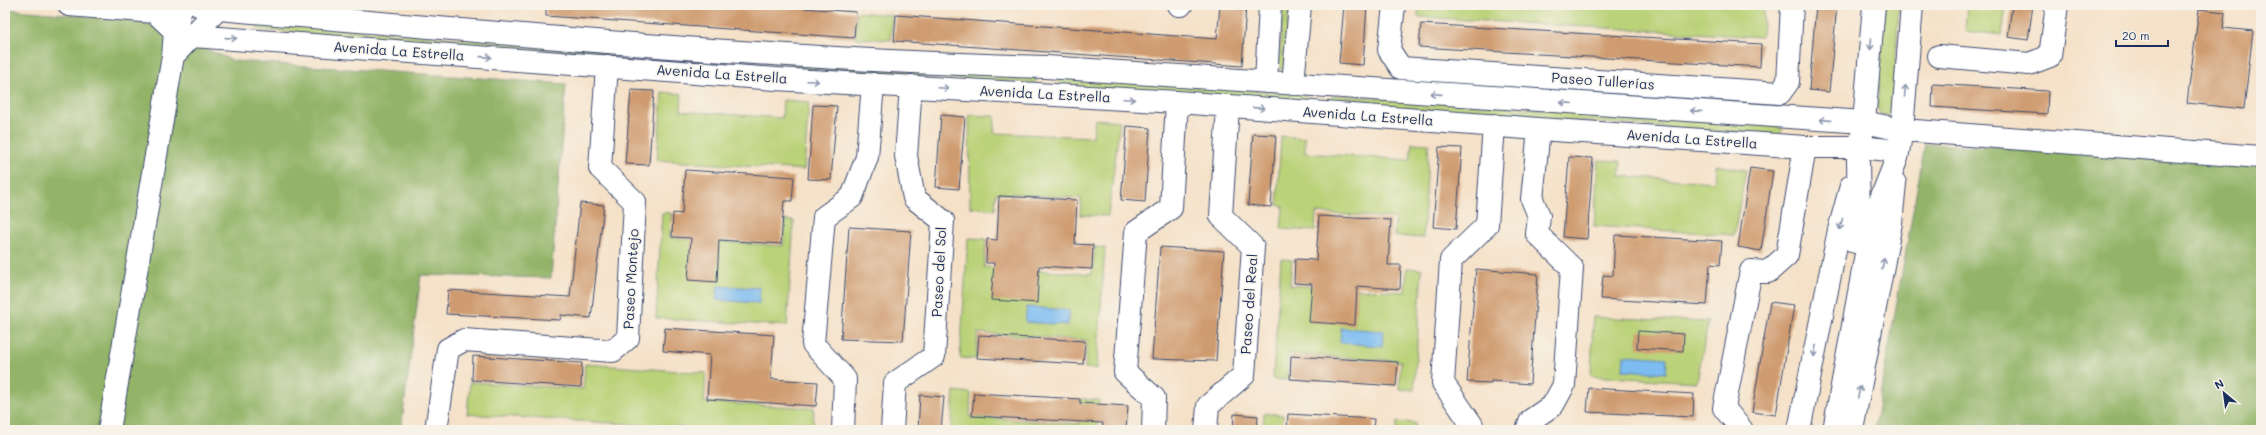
<svg xmlns="http://www.w3.org/2000/svg" width="2266" height="435" viewBox="0 0 2266 435" font-family="Mali,sans-serif">
	<style>
		.green { fill: #bad278; stroke: #6a806b }
		.forest { fill: #93b468; stroke: #577263 }
		.water { fill: #7dbcf1; stroke: #4c76a8 }
		.building { fill: #cf9b70 }
		.lines { fill: none; stroke-linecap: round; stroke-linejoin: round }
		.minor-casing { stroke: #3c4a6e; stroke-width: 24 }
		.major-casing { stroke: #3c4a6e; stroke-width: 24 }
		.minor { stroke: #fff; stroke-width: 22 }
		.major { stroke: #fff; stroke-width: 22 }
		.oneway { stroke: #8d97ae }
		.labels { text-anchor: middle; stroke-width: 3; stroke-linejoin: round; paint-order: stroke }
		.street-label { font-size: 14px; fill: #1b2f5e; stroke: #f7f3e8 }
	</style>
	<rect width="100%" height="100%" fill="#f7f3e8"/>
	<filter id="ink" filterUnits="userSpaceOnUse"><feTurbulence type="fractalNoise" baseFrequency=".025" numOctaves="2"/><feDisplacementMap in="SourceGraphic" scale="8" xChannelSelector="R" yChannelSelector="G"/><feConvolveMatrix kernelMatrix="1 2 1 2 8 2 1 2 1" color-interpolation-filters="sRGB"/></filter>
	<filter id="wash" filterUnits="userSpaceOnUse"><feTurbulence type="fractalNoise" baseFrequency=".012" numOctaves="4" result="noise"/><feDisplacementMap in="SourceGraphic" scale="16" xChannelSelector="R" yChannelSelector="G"/><feGaussianBlur stdDeviation="0.9" result="paint"/><feColorMatrix in="noise" values="0 0 0 0 0 0 0 0 0 0 0 0 0 0 0 0 0 1.4 0 .05"/><feComposite in="paint" operator="in"/></filter>
	<g filter="url(#wash)">
		<rect width="100%" height="100%" fill="#f5e1c8"/>
		<!-- green -->
		<path class="green" d="M1283,5H1289L1285,65L1281,70L1279,67Z
			M1419,5H1764L1762,37L1418,17Z
			M1885,5H1899L1893,106L1889,115H1882L1877,109Z
			M1967,5H2006L2002,35L1965,31Z
			M857,12L892,15L891,40L855,38Z
			M261,23L721,59L715,62L259,30L256,25Z
			M791,64L1034,77L1037,81L1033,83L794,69Z
			M1061,77L1304,94L1308,99L1304,102L1063,87L1057,81Z
			M662,92L682,94L681,111L782,118L783,100L809,102L804,170L657,160Z
			M1334,95L1778,125L1783,130L1778,135L1334,104L1329,99Z
			M969,115L995,116L994,133L1093,137L1095,119L1120,121L1108,216L1080,215L1081,198L996,193L995,210L970,207Z
			M1281,136L1305,138V153L1410,160L1412,143L1429,144L1423,238L1394,236L1395,218L1316,213L1315,231L1281,229L1283,206L1277,205Z
			M1598,160L1621,161L1620,176L1715,182L1716,165L1746,170L1734,235L1594,226Z
			M662,213H671L670,238L783,246L785,220L794,221L787,326L656,318Z
			M968,238L986,239L984,267L1092,274L1095,247L1105,248L1097,369L1085,368L1087,340L978,333L976,359L960,358Z
			M1281,259L1292,260L1290,285L1405,292L1407,268L1422,269L1414,390L1399,389L1401,361L1288,354L1287,380L1273,379Z
			M1593,317L1708,322L1697,382L1591,376Z
			M585,364L706,373L704,402L814,408L813,430H725L467,414L470,382L583,389Z
			M954,391L971,393L970,417L1079,424L1081,399L1099,400L1097,430H951Z
			M1264,413L1283,415L1282,430H1263Z
			M1397,422L1415,423V430H1397Z"/>
		<!-- forest -->
		<path class="forest" d="M5,9L142,21L234,61L566,84L551,278L421,275L401,430H5Z
			M1925,144L2055,149L2261,166V430H1874Z"/>
		<!-- water -->
		<path class="water" d="M718,286L760,288L759,303L716,300Z
			M1027,307L1069,310L1068,325L1025,322Z
			M1341,328L1384,331L1382,346L1340,343Z
			M1624,355L1667,358L1666,373L1623,370Z"/>
		<g id="blocks">
			<!-- building -->
			<path class="building" d="M546,5H763L856,12L854,38L546,16Z
				M1220,5H1246L1242,66L894,41L896,15L1217,39Z
				M1344,5H1367L1363,65L1339,63Z
				M1816,5H1837L1829,92L1809,90Z
				M2012,5H2033L2028,40L2008,37Z
				M2199,9L2225,12L2223,28L2253,31L2244,109L2187,103Z
				M1421,24L1761,44L1760,67L1419,47Z
				M1933,84L2048,91L2047,114L1932,107Z
				M631,90L654,91L649,165L625,164Z
				M813,105L837,106L831,180L808,179Z
				M941,115L965,117L959,189L936,187Z
				M1127,126L1150,128L1145,202L1121,200Z
				M1253,134L1276,135L1271,207L1248,205Z
				M1439,147L1462,148L1456,229L1433,227Z
				M1569,157L1593,158L1587,239L1563,237Z
				M1750,168L1773,171L1761,251L1738,247Z
				M685,170L794,177L792,201H784L781,244L719,240L717,282L688,280L691,238L672,237L673,213L682,214Z
				M999,196L1077,200L1075,244L1093,245L1092,269L1039,266L1037,303L991,300L994,263H986L987,239L997,240Z
				M580,203L604,205L591,318L561,315L560,320L446,314L448,290L570,297Z
				M1319,216L1391,220L1388,265H1401L1400,289L1357,286L1355,325L1309,322L1312,284L1294,283L1295,259L1316,260Z
				M849,227L911,231L903,341L841,339Z
				M1615,235L1722,241L1720,265L1710,264L1707,305L1601,299L1603,275L1613,276Z
				M1160,247L1224,251L1216,361L1152,359Z
				M1476,269L1538,274L1530,384L1491,381V383L1467,382Z
				M1770,302L1794,305L1776,415L1752,412Z
				M665,328L774,335L771,379L818,382L816,406L707,399L710,355L663,351Z
				M1638,331L1684,334L1683,351L1637,348Z
				M979,335L1085,341L1083,364L977,358Z
				M473,356L582,363L581,387L472,380Z
				M1291,356L1398,362L1396,386L1290,379Z
				M1589,388L1694,394L1693,417L1587,412Z
				M974,393L1080,399V403L1128,406L1126,430H1102L1103,423L972,416Z
				M920,395L944,397L941,430H918Z
				M1234,414L1258,416L1257,430H1233Z
				M1288,414L1374,419L1373,430H1287Z"/>
		</g>
	</g>
	<g filter="url(#ink)">
		<use href="#blocks" fill-opacity="0" stroke="#3c4a6e" stroke-width="1"/>
		<g class="lines">
			<defs>
				<path id="minor" d="M69,5L155,12
					M174,5L155,12L175,31L192,36L776,79L1177,102L1539,129L1805,147H1860L1898,151
					M198,5L218,9C494,32 770,60 1046,67L1864,122L1902,130L2261,157
					M1179,5H1181
					M1394,5L1389,50L1401,68L1780,93L1788,82L1792,5
					M1939,56L2029,64L2050,56L2057,5
					M1266,82L1270,5
					M1293,84L1300,5
					M436,430L448,349L464,340L613,351L628,338L635,202L600,168L607,66
					M843,430L845,379L813,344L824,217L852,197L867,157L873,84
					M892,430L895,383L934,356L943,221L914,198L906,156L911,86
					M1153,430L1154,398L1125,372L1136,232L1171,208L1177,102
					M1206,430L1208,406L1244,375L1253,247L1221,216L1228,106
					M1472,430V425L1443,383L1451,260L1487,225L1494,125
					M1527,430L1531,420L1553,405L1564,385L1572,268L1537,234L1539,216L1532,199L1539,129
					M1742,430L1724,408L1751,271L1768,272L1787,255L1805,147"/>
				<path id="major" d="M182,5L175,31L173,56L218,9L219,5
					M1855,242L1859,220L1858,159L1864,122L1874,5
					M109,430L173,56
					M1799,430L1839,230L1851,186
					M1834,430L1872,221L1897,158L1902,130L1912,5
					M1852,430L1891,223L1895,183"/>
			</defs>
			<!-- minor casing -->
			<use href="#minor" class="minor-casing"/>
			<!-- major casing -->
			<use href="#major" class="major-casing"/>
			<!-- minor -->
			<use href="#minor" class="minor"/>
			<!-- major -->
			<use href="#major" class="major"/>
		</g>
		<!-- one-way arrows -->
		<defs><path id="oneway-shaft" d="M-6 0H5M1.5-3L5.5 0L1.5 3" fill="none" stroke-width="1.6" stroke-linecap="round" stroke-linejoin="round"/></defs>
		<g class="oneway">
			<use href="#oneway-shaft" transform="translate(231 38) rotate(4)"/>
			<use href="#oneway-shaft" transform="translate(1871 44) rotate(95)"/>
			<use href="#oneway-shaft" transform="translate(486 57) rotate(4)"/>
			<use href="#oneway-shaft" transform="translate(813 81) rotate(3)"/>
			<use href="#oneway-shaft" transform="translate(943 88) rotate(3)"/>
			<use href="#oneway-shaft" transform="translate(1905 91) rotate(-85)"/>
			<use href="#oneway-shaft" transform="translate(1436 94) rotate(-176)"/>
			<use href="#oneway-shaft" transform="translate(1129 99) rotate(3)"/>
			<use href="#oneway-shaft" transform="translate(1566 103) rotate(-176)"/>
			<use href="#oneway-shaft" transform="translate(1259 108) rotate(4)"/>
			<use href="#oneway-shaft" transform="translate(1696 111) rotate(-176)"/>
			<use href="#oneway-shaft" transform="translate(1825 120) rotate(-176)"/>
			<use href="#oneway-shaft" transform="translate(1841 224) rotate(105)"/>
			<use href="#oneway-shaft" transform="translate(1883 264) rotate(-79)"/>
			<use href="#oneway-shaft" transform="translate(1815 351) rotate(101)"/>
			<use href="#oneway-shaft" transform="translate(1859 392) rotate(-79)"/>
		</g>
	</g>
	<g class="labels">
		<!-- street labels -->
		<g class="street-label">
			<text transform="translate(399 51) rotate(4)" y="5">Avenida La Estrella</text>
			<text transform="translate(722 74) rotate(4)" y="5">Avenida La Estrella</text>
			<text transform="translate(1603 81) rotate(4)" y="5">Paseo Tullerías</text>
			<text transform="translate(1045 94) rotate(3)" y="5">Avenida La Estrella</text>
			<text transform="translate(1368 116) rotate(4)" y="5">Avenida La Estrella</text>
			<text transform="translate(1692 139) rotate(4)" y="5">Avenida La Estrella</text>
			<text transform="translate(939 272) rotate(-87)" y="5">Paseo del Sol</text>
			<text transform="translate(631 279) rotate(-87)" y="5">Paseo Montejo</text>
			<text transform="translate(1249 304) rotate(-86)" y="5">Paseo del Real</text>
		</g>
	</g>
	<!-- margin -->
	<rect width="2266" height="435" fill="none" stroke="#f7f3e8" stroke-width="20"/>
	<!-- north arrow -->
	<g transform="translate(2224 393) rotate(331)" stroke="#f7f3e8" stroke-width="3" paint-order="stroke">
	<path d="M0-3L7 15L0 10L-7 15Z" fill="#1b2f5e"/>
	<text y="-6" font-size="11" font-weight="bold" text-anchor="middle" fill="#1b2f5e">N</text>
	</g>
	<!-- scale -->
	<path d="M2116 40v6h52v-6" fill="none" stroke="#1b2f5e" stroke-width="2"/>
	<text x="2122" y="40" font-size="12" fill="#1b2f5e" stroke="#f7f3e8" stroke-width="3" paint-order="stroke">20 m</text>
</svg>
